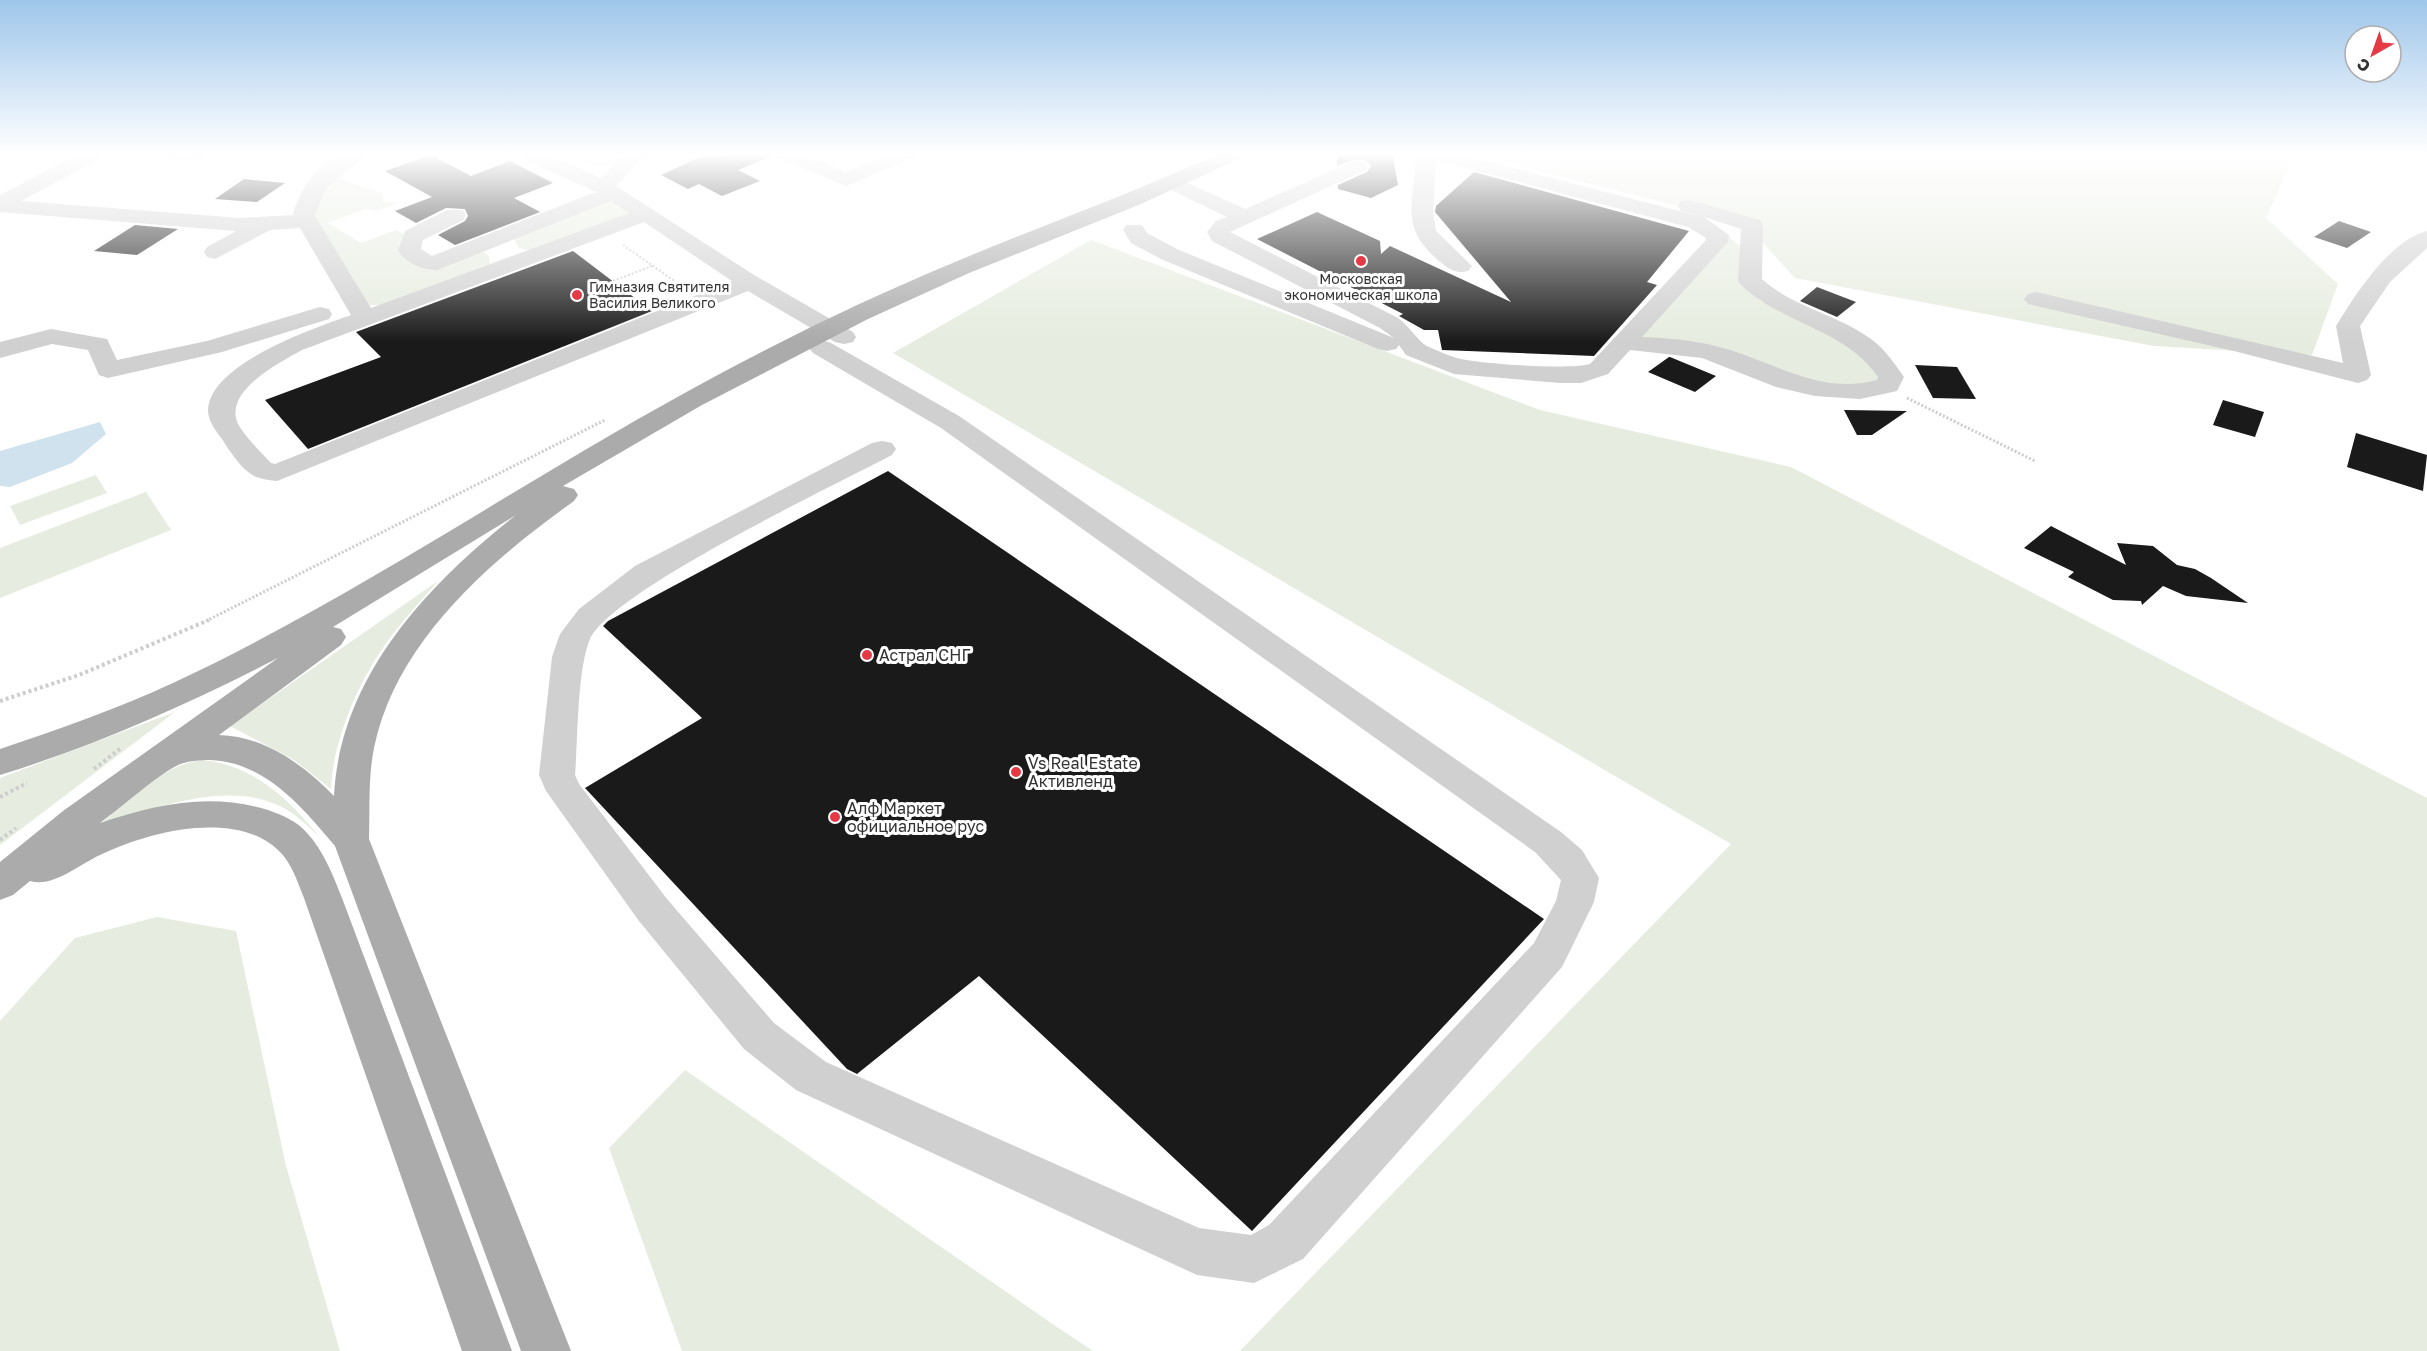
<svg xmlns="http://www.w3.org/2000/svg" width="2427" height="1351" viewBox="0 0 2427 1351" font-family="'Golos Text',sans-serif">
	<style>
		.green { fill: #e6ecdf }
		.water { fill: #cfe2ee }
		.building { fill: #1a1a1a }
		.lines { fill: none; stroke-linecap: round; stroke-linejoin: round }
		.path-far2 { stroke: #cdcdcd; stroke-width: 2; stroke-dasharray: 2 2; stroke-linecap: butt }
		.path-far1 { stroke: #cdcdcd; stroke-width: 3; stroke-dasharray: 2 2; stroke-linecap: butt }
		.path { stroke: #cdcdcd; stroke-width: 4; stroke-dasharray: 3 3; stroke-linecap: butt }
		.minor { fill: #d0d0d0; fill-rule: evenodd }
		.major { fill: #ababab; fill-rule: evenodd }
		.poi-dot { fill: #e63946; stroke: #fff; stroke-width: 2 }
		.labels { text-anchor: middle; stroke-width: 6; stroke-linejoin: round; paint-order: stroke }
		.far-poi-label { font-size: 14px; fill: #333; stroke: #fff }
		.poi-label { font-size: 16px; fill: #333; stroke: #fff; text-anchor: start }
	</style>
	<rect width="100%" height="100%" fill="#fff"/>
	<!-- green -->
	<path class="green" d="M552,153H632L608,167L592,166Z
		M1495,153H2313L2291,162L2266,218L2338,284L2312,355L2154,346L1795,278L1745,223L1489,158Z
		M334,175C353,186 363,185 382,193L383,202L399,203L376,211L365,209L328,223L361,243L396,230L404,234L399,253L432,270L476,253L483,252L489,256L490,264L380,305H367L352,276L319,231L315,211L317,193Z
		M610,201L628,210L627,214L532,251L519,248L515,242V238Z
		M1728,236L1739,245L1751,290L1761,301L1866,351L1879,380L1843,388L1635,341Z
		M1091,240L1540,410L1791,467L2427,798V1351H1240L1731,844L893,353Z
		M96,475L107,493L20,525L10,506Z
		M146,492L171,530L0,598V548Z
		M438,581C421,601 402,621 387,642C358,682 333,740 331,789L294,760L230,726Z
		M175,712L0,845V778Z
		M202,760C253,765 288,798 319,836C308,826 295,814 282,807C228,779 150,809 97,827C128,802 161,765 202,760Z
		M157,917L236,931L286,1166L340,1351H0V1021L75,938Z
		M685,1070L1057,1327L1093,1351H682L609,1148Z"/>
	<!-- water -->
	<path class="water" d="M100,422L106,434L72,463L10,487L0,486V451Z"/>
	<!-- building -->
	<path class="building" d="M768,153L769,157L738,170L760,181L722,196L699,184L688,189L661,175L700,157Z
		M1337,153H1392L1398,185L1371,198L1338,189V185L1367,172L1371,166L1366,160H1352L1337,166Z
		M431,155L471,176L510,161L553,183L514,198L540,212L455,245L438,235L465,221L468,216L465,209L446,208L416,223L395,211L432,197L385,171Z
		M1474,172L1689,231L1647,282L1657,285L1594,356L1442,350L1438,330H1424L1399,316L1403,314L1257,239L1317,212L1380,241L1381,254L1390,246L1511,302L1435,212L1436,206Z
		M244,179L285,183L257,202L215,199Z
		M2339,221L2371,232L2347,248L2314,237Z
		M135,225L178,229L137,255L94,251Z
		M573,251L652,311L308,449L265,400L381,357L356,332Z
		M1817,287L1856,302L1837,317L1800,301Z
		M1669,357H1670L1716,376L1695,392L1648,372Z
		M1915,365L1957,367L1976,399L1933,398Z
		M2223,400L2264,412L2255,437L2213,425Z
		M1844,410L1907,411L1872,435H1857Z
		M2356,433L2427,455L2423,491L2347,467Z
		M888,471L1544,919L1252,1231L979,976L857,1074L847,1069L585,788L702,718L603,626L608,621Z
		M2051,526L2126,565L2117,543L2153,546L2177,565L2195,569L2211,578L2248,603L2186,596L2163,586L2142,605L2141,601L2113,600L2068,577L2074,572L2024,548Z"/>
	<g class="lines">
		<!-- path-far2 -->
		<path class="path-far2" d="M1263,159L1275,153
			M623,245L683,287
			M613,281L652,266"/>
		<!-- path-far1 -->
		<path class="path-far1" d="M1907,398L2035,461
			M206,621L605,420"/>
		<!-- path -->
		<path class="path" d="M0,701L79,675L209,620
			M94,769L121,748
			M0,797L27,783
			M0,840L16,828"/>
		<!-- minor -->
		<path class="minor" d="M81,153H106L103,157L21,201L240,218L293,215C299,190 318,162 344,153C350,151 361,153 368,153L325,189L315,216L371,308L629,213L611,201L437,270C422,270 407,264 398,251L405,231L447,210H463L466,215L463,220L423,240L421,249L432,256L596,192L520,157L517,153H545L601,178L625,153H656L653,157L639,161L616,186L754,275L853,332L856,337L853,342L844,344L835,342L748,291L277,481C270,480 257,479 251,474C240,467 229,450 222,439C216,431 208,421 208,410C210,363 315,328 351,315L300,228L270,230L215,259L207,257L204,252L207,247L236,231L0,212V195ZM644,222L732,281L275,464L271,463C260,451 246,438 238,424C223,391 279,363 302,350Z
			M158,153H208L205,157C192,161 174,161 161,157Z
			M774,153H800L846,172L891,153H917L914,157L846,186L777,157Z
			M1415,153H1454L1703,217L1681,211L1678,206L1681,201L1689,200L1760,220L1763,225L1762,279C1794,308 1837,314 1871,339C1885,349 1894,363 1904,377L1897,391L1860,399L1815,396L1776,387L1702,358L1630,350L1608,374L1581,383H1560L1454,374L1406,355L1399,345L1396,349L1387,351L1378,349L1163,260L1131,243L1123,230L1126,225H1142L1147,233L1179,250L1394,338L1380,328L1212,241L1207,232L1216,221L1227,217L1163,186L1160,182L1163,178H1177L1245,209L1352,162H1366L1369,166L1366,170L1230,232L1398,318C1408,325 1419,342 1427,346C1436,350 1447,355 1457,358C1478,364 1570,370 1590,364L1706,240V238L1688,227L1436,160L1433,212L1436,231L1472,266L1468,271C1455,274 1449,269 1439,261C1409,235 1409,218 1414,181C1415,171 1417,163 1415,153ZM1704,217L1741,229L1738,281L1742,286C1786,326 1845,329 1878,377L1877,380C1823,395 1779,365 1730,350C1701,341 1672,338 1642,337L1728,242L1729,235Z
			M2427,231V248L2390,282L2360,326L2371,375L2367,380L2358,383L2234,351L2028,304L2024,299L2028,294L2036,292L2343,363L2336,326C2355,295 2389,241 2427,231Z
			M320,307L329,309L332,314L329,319L222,352L108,378L99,375L88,350L52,344L0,358V342L51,329L107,339L117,360L207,341Z
			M822,340L831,343L959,416L1561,832L1582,850L1599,878L1594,902L1562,967L1303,1259L1254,1283L1197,1275L796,1090L744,1049L639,921L546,791L539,775L552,657L560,634L579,609L635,566L872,443L882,441L892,443L896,449L892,455C835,485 612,591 590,639C577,669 578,740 575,775L579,784L667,899L774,1023L826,1062L1199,1228L1251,1235L1269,1225L1534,943L1556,901L1561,880L1535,852L941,428L813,353L809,348L813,343Z"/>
		<!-- major -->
		<path class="major" d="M1220,153H1246L1243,157L1141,204L969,273L868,319L702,405L563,486L574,489L578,495L574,501C490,561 396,641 374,748C368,778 370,809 369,839L571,1351H521L335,846C302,807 265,762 210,760C200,760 187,761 178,765C156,776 122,807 100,823C156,804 210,792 268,810C282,815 297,821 307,833C324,851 333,876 342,898L512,1351H462L304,898C297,881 292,863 278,850C235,809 147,832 100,855C80,864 53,888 30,881L13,895L0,900V862L63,811L278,658C188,704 97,745 0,775V749C59,729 117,709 173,683C361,595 531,475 714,377C792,335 873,296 955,262C1043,225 1133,193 1220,153ZM516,515C427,585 340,677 334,796C304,765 264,736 219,735L341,645L346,637L341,629L333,627Z"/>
	</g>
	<!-- sky -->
	<linearGradient id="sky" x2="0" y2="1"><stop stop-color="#9ec6ea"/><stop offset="0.45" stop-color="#fff"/><stop offset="1" stop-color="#fff" stop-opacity="0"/></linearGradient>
	<rect width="2427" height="342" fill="url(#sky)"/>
	<!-- markers -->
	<g class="poi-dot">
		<circle cx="1361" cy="261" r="6"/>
		<circle cx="577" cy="295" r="6"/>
		<circle cx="867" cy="655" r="6"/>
		<circle cx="1016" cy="772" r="6"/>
		<circle cx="835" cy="817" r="6"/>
	</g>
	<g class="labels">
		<!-- far-poi labels -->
		<g class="far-poi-label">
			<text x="1361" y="284">Московская<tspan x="1361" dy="16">экономическая школа</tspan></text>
			<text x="589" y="292" text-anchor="start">Гимназия Святителя<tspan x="589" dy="16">Василия Великого</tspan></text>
		</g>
		<!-- poi labels -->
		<g class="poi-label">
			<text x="879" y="661">Астрал СНГ</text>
			<text x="1028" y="769">Vs Real Estate<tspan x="1028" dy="18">Активленд</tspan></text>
			<text x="847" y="814">Алф Маркет<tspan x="847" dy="18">официальное рус</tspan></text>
		</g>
	</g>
	<!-- north arrow -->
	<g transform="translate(2373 54) rotate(220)"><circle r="28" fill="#ffffff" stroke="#adadad" stroke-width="1.5"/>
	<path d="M0-4.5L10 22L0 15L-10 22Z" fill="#e63946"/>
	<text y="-9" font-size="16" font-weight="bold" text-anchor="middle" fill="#333333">С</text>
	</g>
</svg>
